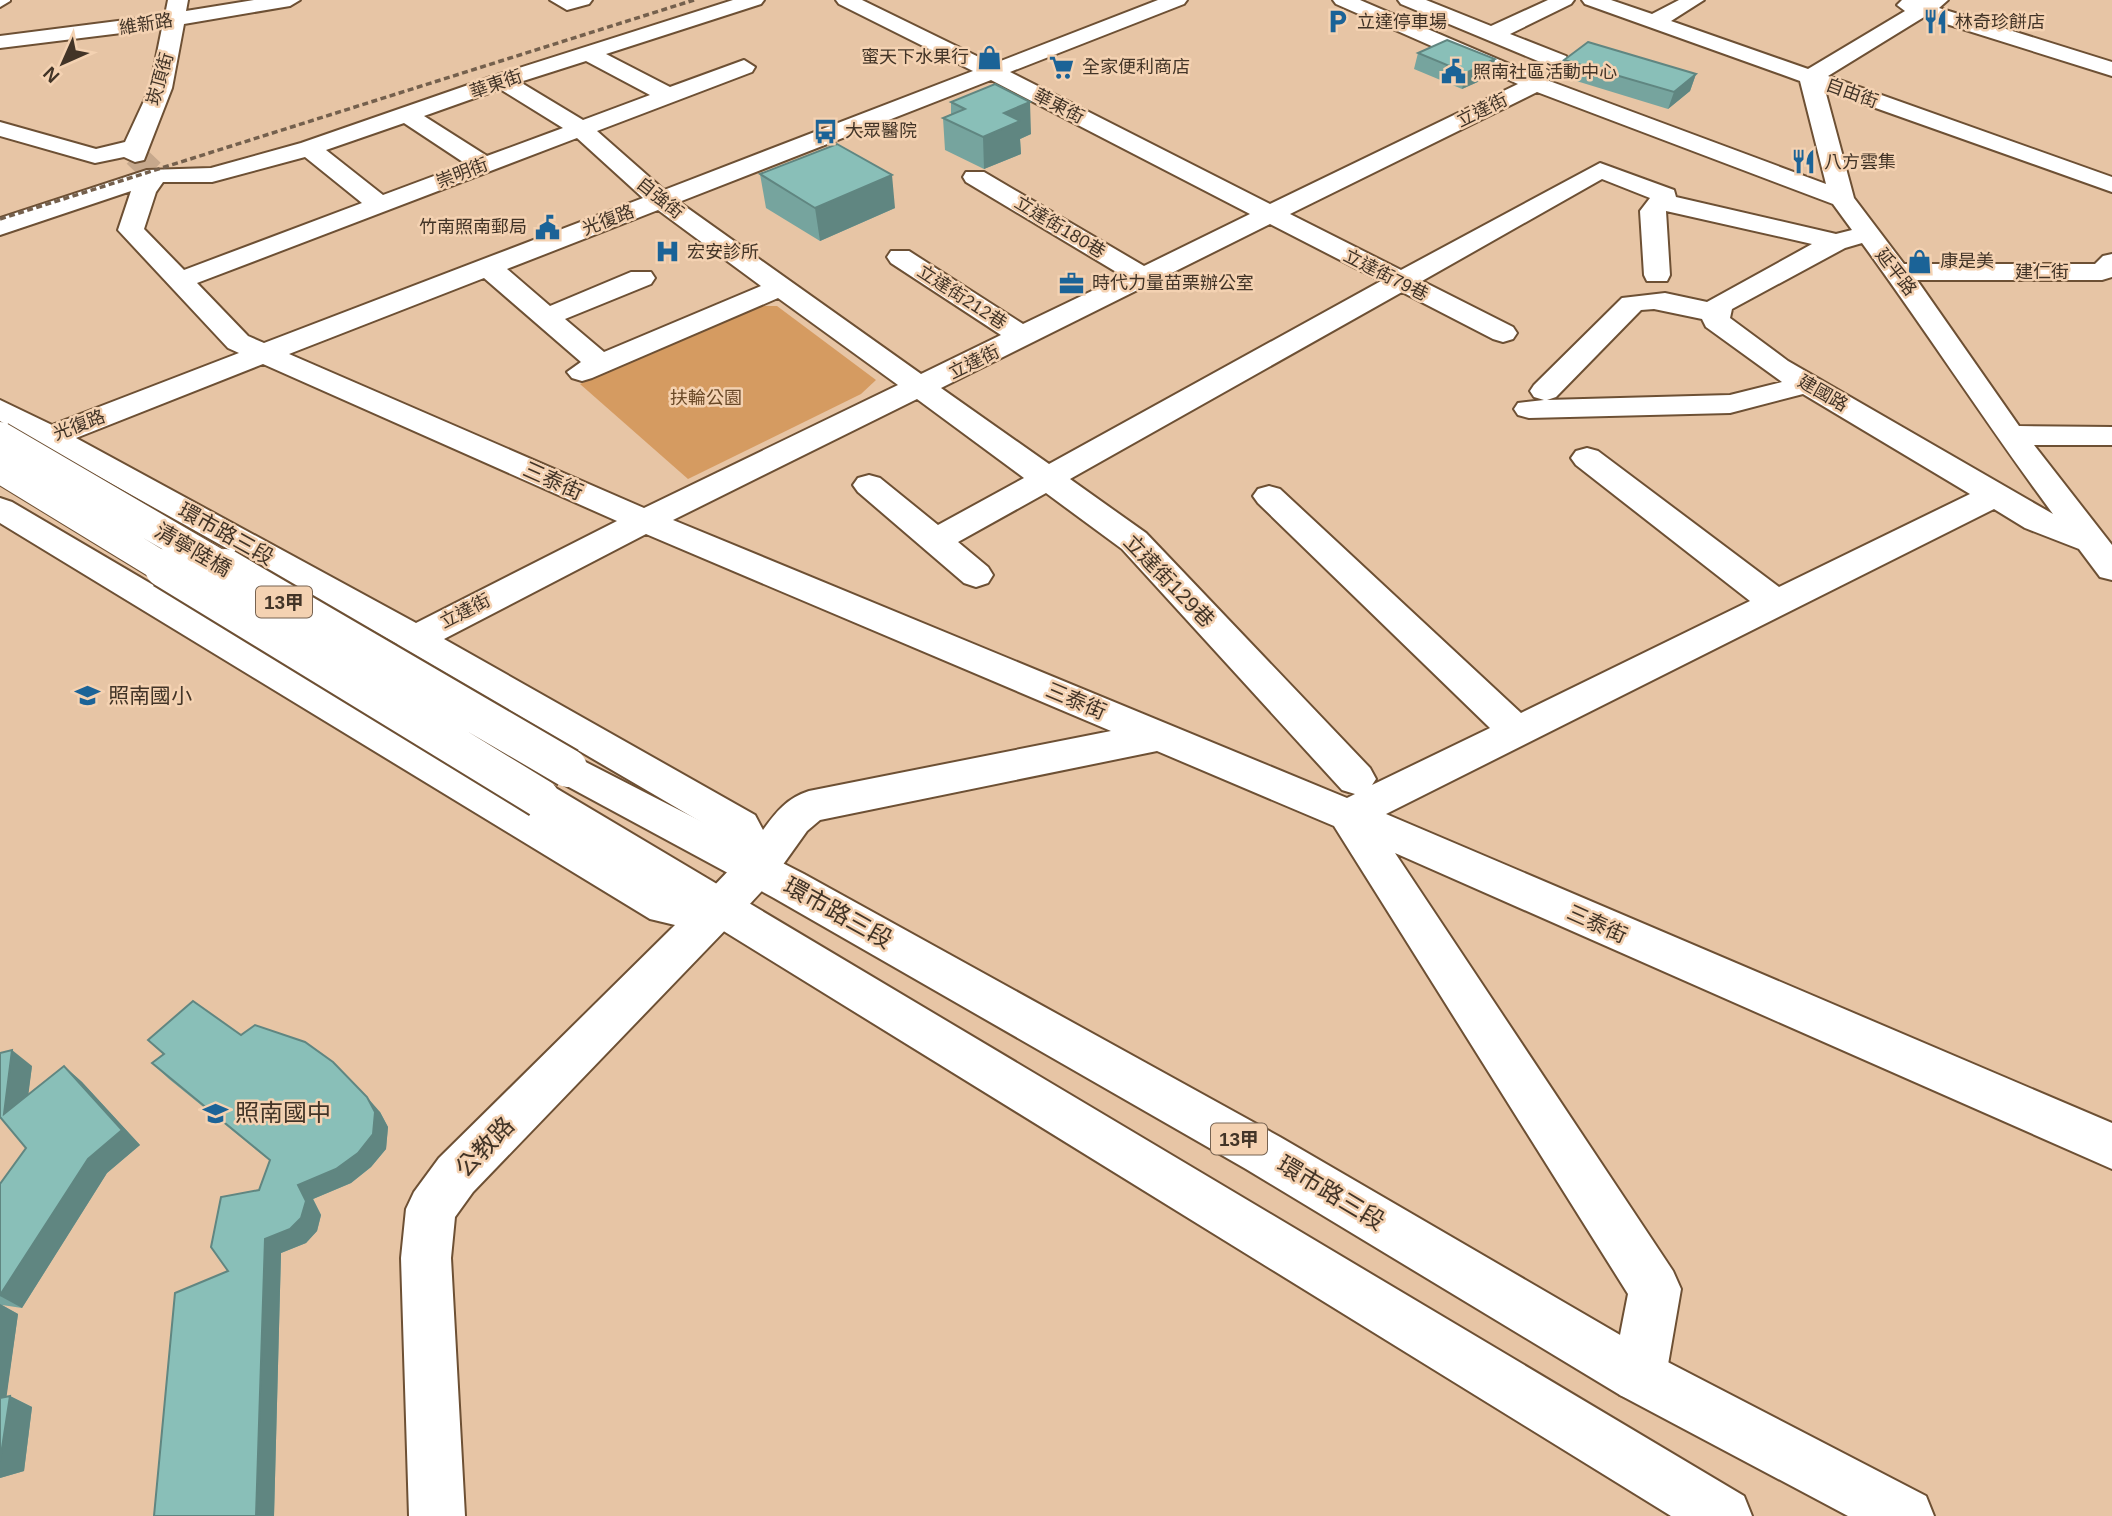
<svg xmlns="http://www.w3.org/2000/svg" width="2112" height="1516" viewBox="0 0 2112 1516" font-family="Helvetica,'Noto Sans TC',sans-serif">
	<style>
		.green { fill: #d59b61 }
		.lines { fill: none; stroke-linecap: round; stroke-linejoin: round }
		.minor-tunnel { stroke: #c6a88c; stroke-width: 24; stroke-dasharray: 24 11; stroke-linecap: butt }
		.minor-casing { stroke: #6d5034; stroke-width: 4 }
		.major-casing { stroke: #6d5034; stroke-width: 4 }
		.minor { fill: #fff; fill-rule: evenodd }
		.major { fill: #fff; fill-rule: evenodd }
		.rail { stroke: #74604d; stroke-width: 3.5; stroke-dasharray: 6 3.5; stroke-linecap: butt }
		.major-bridge-far1-casing { stroke: #6d5034; stroke-width: 32; stroke-linecap: butt }
		.major-bridge-casing { stroke: #6d5034; stroke-width: 42; stroke-linecap: butt }
		.major-bridge-far1 { stroke: #fff; stroke-width: 30 }
		.major-bridge { stroke: #fff; stroke-width: 38 }
		.wall { fill: #76a49e }
		.shaded-wall { fill: #608681 }
		.building { fill: #89bfb8; stroke: #608681; stroke-width: 2 }
		.labels { text-anchor: middle; stroke-width: 5; stroke-linejoin: round; paint-order: stroke }
		.far-poi-label { font-size: 18px; fill: #423427; stroke: #f4d2b2; text-anchor: start }
		.far-street-label { font-size: 18px; fill: #423427; stroke: #f4d2b2 }
		.far-park-label { font-size: 18px; fill: #6a4927; stroke: #f4d2b2 }
		.shield { fill: #f4d2b2; stroke: #776351; stroke-width: 2 }
		.shield-label { font-size: 19px; font-weight: bold; fill: #423427 }
		.street-label { font-size: 21px; fill: #423427; stroke: #f4d2b2 }
		.poi-label { font-size: 21px; fill: #423427; stroke: #f4d2b2; text-anchor: start }
		.near-street-label { font-size: 24px; fill: #423427; stroke: #f4d2b2 }
		.near-poi-label { font-size: 24px; fill: #423427; stroke: #f4d2b2; text-anchor: start }
	</style>
	<rect width="100%" height="100%" fill="#e7c5a5"/>
	<!-- green -->
	<path class="green" d="M753,306H777L876,380L861,394L688,479L580,384Z"/>
	<g class="lines">
		<!-- minor-tunnel -->
		<path class="minor-tunnel" d="M135,155L156,175"/>
		<defs>
			<path id="minor" d="M0,0H10V1L0,7Z
				M168,0H188L186,11L254,0H300L290,6L184,24L172,88L144,160L135,162L124,157L95,163L0,136V122L96,149L125,142L150,88L162,28L0,48V36L165,15Z
				M550,0H592L589,4L567,10Z
				M733,0H764L761,4L606,54L670,87L744,60L755,67L752,72L597,131L664,190L973,71L839,4L836,0H862L993,64L1158,0H1187L1184,4L1010,72L1270,204L1518,84L1336,4L1333,0H1360L1544,79L1826,184L1800,81L1585,4L1582,0H1611L1652,14L1679,0H1704L1671,21L1808,69L1905,11L1897,5L1902,0H1948L1939,8L2112,62V76L1924,17L1828,76L2112,177V192L1825,90L1854,198L1904,264H2095L2103,256L2112,254V277L2102,280H1917L2019,426L2112,427V445H2034L2112,545V580L2100,577L2079,549L2025,528L1994,509L1386,814L2112,1123V1169L1395,853L1673,1271L1681,1289L1666,1376L1658,1395L1639,1403L1620,1395L1612,1376L1628,1294L1334,826L1157,751L820,820L807,831L772,880L734,921L473,1192L455,1217L451,1258L465,1516H409L401,1258L406,1209L414,1192L439,1158L675,925L650,919L0,523V498L12,502L672,890L709,891L735,864L725,836L410,652L399,649L397,644L48,448L0,466V445L25,435L0,421V400L52,425L239,353L228,348L118,230L131,191L0,235V218L147,170L211,168L301,143L494,76ZM586,61L650,95L583,120L520,82ZM991,80L1250,214L1144,266L984,172H966L963,177L966,182L1123,276L1023,324L909,251H891L887,257L891,263L1001,335L921,374L679,202ZM500,89L563,128L487,156L424,116ZM1537,92L1833,204L1852,230L1836,234L1676,197L1674,190L1600,163L1401,270L1290,214ZM404,123L466,164L383,195L326,150ZM577,138L643,198L264,343L248,336L197,283ZM305,157L362,203L184,270L144,229L156,192L163,182H212ZM1602,179L1650,198L1640,211L1644,275L1647,281H1667L1670,275L1666,211L1812,244L1707,302L1665,293L1622,298L1534,385L1530,391L1534,397L1544,400L1518,403L1514,409L1518,415L1529,418L1730,413L1803,394L1970,494L1779,587L1598,451L1587,448L1576,451L1571,458L1576,465L1750,601L1521,713L1280,489L1269,486L1258,489L1253,496L1258,503L1490,728L1372,785L1376,779L1370,768L1146,533L1070,479L1402,292L1493,339L1503,342L1513,339L1517,333L1513,327L1422,281ZM658,210L761,286L604,352L565,319L651,284L655,278L651,272H631L550,306L507,269ZM1270,224L1381,281L1049,464L941,388ZM1862,243C1927,332 1987,425 2053,514L1788,361L1730,318L1732,309L1845,248ZM484,278L581,362L567,372L572,378L582,381L592,378L778,298L898,385L644,508L289,354ZM1654,309L1702,319L1706,327L1782,382L1730,395L1547,400L1556,397L1641,310ZM263,364L617,521L416,623L76,438ZM917,399L1024,478L938,525L880,478L869,475L858,478L853,485L858,492L964,583L976,587L988,583L993,575L988,567L958,542L1046,493L1122,549L1342,790L1355,794L1347,798L673,520ZM646,534L1111,731L809,791C787,798 776,812 763,830L755,815L444,639Z
				M1398,0H1426L1491,26L1548,0H1574L1571,4L1510,34L1566,56L1569,61L1566,66H1550L1401,4Z"/>
			<path id="major" d="M568,753L804,874L1280,1137L1658,1357L1926,1496L1934,1516H1848L1620,1395L1246,1169L774,898L554,779L549,768L554,757Z
				M540,783L554,787L1744,1496L1752,1516H1671L526,809L520,798L526,787Z"/>
		</defs>
		<!-- minor casing -->
		<use href="#minor" class="minor-casing"/>
		<!-- major casing -->
		<use href="#major" class="major-casing"/>
		<!-- minor -->
		<use href="#minor" class="minor"/>
		<!-- major -->
		<use href="#major" class="major"/>
		<!-- rail -->
		<path class="rail" d="M0,219L694,0"/>
		<defs>
			<path id="major-bridge-far1" d="M0,437L228,570
				M0,468L167,570"/>
			<path id="major-bridge" d="M164,568L540,798
				M225,568L568,768"/>
		</defs>
		<!-- major-bridge-far1 casing -->
		<use href="#major-bridge-far1" class="major-bridge-far1-casing"/>
		<!-- major-bridge casing -->
		<use href="#major-bridge" class="major-bridge-casing"/>
		<!-- major-bridge-far1 -->
		<use href="#major-bridge-far1" class="major-bridge-far1"/>
		<!-- major-bridge -->
		<use href="#major-bridge" class="major-bridge"/>
	</g>
	<!-- wall -->
	<path class="wall" d="M1418,53L1495,59L1491,76L1462,89L1414,69Z
		M1564,60L1696,74L1690,91L1668,109L1560,76Z
		M951,102L1031,134L1020,139L1021,154L984,169L945,150L943,118L951,114Z
		M760,174L895,208L820,241L766,208Z
		M241,1035L380,1112L388,1127L386,1149L371,1167L351,1183L313,1199L321,1215L317,1231L306,1243L281,1253L274,1516H154L228,1271L270,1161L169,1079L152,1063L163,1054L148,1040Z
		M32,1066L28,1094L64,1066L82,1082L140,1145L107,1173L22,1308L2,1305L18,1314L6,1397L10,1396L32,1407L24,1471L0,1478V1184L26,1148L5,1123Z"/>
	<!-- shaded-wall -->
	<path class="shaded-wall" d="M1495,59L1491,76L1462,89L1466,73Z
		M1696,74L1690,91L1668,109L1674,92Z
		M1030,102L1031,134L1020,139L1021,154L984,169L983,137L1004,113Z
		M892,175L895,208L820,241L815,208Z
		M12,1050L32,1066L24,1129L4,1114Z
		M64,1066L82,1082L140,1145L107,1173L22,1308L0,1296V1295Z
		M367,1097L380,1112L388,1127L386,1149L371,1167L351,1183L313,1199L321,1215L317,1231L306,1243L281,1253L274,1516H256L265,1239L298,1185Z
		M0,1304L18,1314L4,1415L0,1413Z
		M10,1396L32,1407L24,1471L0,1478V1461Z"/>
	<!-- building -->
	<path class="building" d="M1447,40L1495,59L1466,73L1418,53Z
		M1588,42L1696,74L1674,92L1564,60Z
		M995,84L1030,102L1004,113L1020,121L983,137L943,118L965,109L951,102Z
		M837,144L892,175L815,208L760,174Z
		M193,1001L241,1035L255,1025L305,1042L333,1062L367,1097L375,1112L373,1134L358,1153L336,1169L298,1185L306,1201L301,1218L290,1229L265,1239L256,1516H154L175,1293L228,1271L211,1247L221,1197L259,1190L270,1160L152,1063L164,1054L148,1040Z
		M12,1050L4,1114L64,1066L122,1130L88,1159L0,1295V1184L26,1148L0,1117V1053Z
		M10,1396L0,1461V1398Z"/>
	<!-- icons -->
	<defs>
		<symbol id="parking-bare" viewBox="-9 -9 18 18"><path d="M-3.5-5.5H1a3.5 3.5 0 0 1 0 7H-1V5.5H-3.5ZM-1-3.4V-.6H.8a1.4 1.4 0 0 0 0-2.8Z" fill="#1b6397" stroke="#f4d2b2" stroke-width="2.5" paint-order="stroke"/></symbol>
		<symbol id="restaurant-bare" viewBox="-9 -9 18 18"><path d="M-5-6h1v4h1v-4h1v4h1v-4h1v5L-1.5 .5V6h-2V.5L-5-1ZM5-6V6H3V1.5H1.5Q1.5-4 5-6Z" fill="#1b6397" stroke="#f4d2b2" stroke-width="2.5" paint-order="stroke"/></symbol>
		<symbol id="shop-bare" viewBox="-9 -9 18 18"><path d="M-5-2.5h2.3a2.7 3.5 0 0 1 5.4 0H5L5.5 6h-11ZM-1.5-2.5h3a1.5 2.3 0 0 0-3 0Z" fill="#1b6397" stroke="#f4d2b2" stroke-width="2.5" paint-order="stroke"/></symbol>
		<symbol id="supermarket-bare" viewBox="-9 -9 18 18"><path d="M-6-5.5h2.5l.6 2H6L4.5 2H-2.5L-4.4-4H-6ZM-1.5 3.2a1.3 1.3 0 1 0 .1 0ZM3 3.2a1.3 1.3 0 1 0 .1 0Z" fill="#1b6397" stroke="#f4d2b2" stroke-width="2.5" paint-order="stroke"/></symbol>
		<symbol id="civic-bare" viewBox="-9 -9 18 18"><path d="M-.6-6.5H3V-4.5H.6V-3L4-1V1h2V6H-6V1h2V-1L-.6-3ZM-1.2 2.5V6h2.4V2.5Z" fill="#1b6397" stroke="#f4d2b2" stroke-width="2.5" paint-order="stroke"/></symbol>
		<symbol id="bus-bare" viewBox="-9 -9 18 18"><path d="M-5-6H5V4H4V6H2V4H-2V6H-4V4H-5ZM-3.5-4V0h7V-4ZM-3.5 1.2v1.5H-2V1.2ZM2 1.2v1.5H3.5V1.2Z" fill="#1b6397" stroke="#f4d2b2" stroke-width="2.5" paint-order="stroke"/></symbol>
		<symbol id="hospital-bare" viewBox="-9 -9 18 18"><path d="M-5-5h3v3.5h4V-5h3V5h-3V1.5h-4V5h-3Z" fill="#1b6397" stroke="#f4d2b2" stroke-width="2.5" paint-order="stroke"/></symbol>
		<symbol id="office-bare" viewBox="-9 -9 18 18"><path d="M-6-3h4V-5.5h4V-3h4V5H-6ZM-1-4.5V-3h2v-1.5ZM-6 0V1H6V0Z" fill="#1b6397" stroke="#f4d2b2" stroke-width="2.5" paint-order="stroke"/></symbol>
		<symbol id="school-bare" viewBox="-9 -9 18 18"><path d="M0-5L7-2L0 1L-7-2ZM-4 1L0 2.5L4 1V4Q0 6-4 4Z" fill="#1b6397" stroke="#f4d2b2" stroke-width="2.5" paint-order="stroke"/></symbol>
	</defs>
	<g fill-rule="evenodd">
		<use href="#parking-bare" x="1320" y="4" width="35" height="35"/>
		<use href="#restaurant-bare" x="1918" y="4" width="35" height="35"/>
		<use href="#shop-bare" x="972" y="40" width="35" height="35"/>
		<use href="#supermarket-bare" x="1044" y="50" width="35" height="35"/>
		<use href="#civic-bare" x="1436" y="54" width="35" height="35"/>
		<use href="#bus-bare" x="808" y="114" width="35" height="35"/>
		<use href="#restaurant-bare" x="1786" y="144" width="35" height="35"/>
		<use href="#civic-bare" x="530" y="210" width="35" height="35"/>
		<use href="#hospital-bare" x="650" y="234" width="35" height="35"/>
		<use href="#shop-bare" x="1902" y="244" width="35" height="35"/>
		<use href="#office-bare" x="1054" y="266" width="35" height="35"/>
		<use href="#school-bare" x="70" y="678" width="35" height="35"/>
		<use href="#school-bare" x="198" y="1096" width="35" height="35"/>
	</g>
	<g class="labels">
		<!-- far-poi labels -->
		<g class="far-poi-label">
			<text x="1357" y="28">立達停車場</text>
			<text x="1955" y="28">林奇珍餅店</text>
			<text x="969" y="63" text-anchor="end">蜜天下水果行</text>
			<text x="1082" y="73">全家便利商店</text>
			<text x="1473" y="78">照南社區活動中心</text>
			<text x="845" y="137">大眾醫院</text>
			<text x="1824" y="168">八方雲集</text>
			<text x="527" y="233" text-anchor="end">竹南照南郵局</text>
			<text x="687" y="258">宏安診所</text>
			<text x="1940" y="267">康是美</text>
			<text x="1092" y="289">時代力量苗栗辦公室</text>
		</g>
		<!-- far-street labels -->
		<g class="far-street-label">
			<text transform="translate(146 24) rotate(-9)" y="6">維新路</text>
			<text transform="translate(160 79) rotate(-74)" y="6">崁頂街</text>
			<text transform="translate(496 84) rotate(-19)" y="6">華東街</text>
			<text transform="translate(1852 93) rotate(20)" y="6">自由街</text>
			<text transform="translate(1059 106) rotate(27)" y="6">華東街</text>
			<text transform="translate(1482 110) rotate(-26)" y="6">立達街</text>
			<text transform="translate(462 173) rotate(-21)" y="6">崇明街</text>
			<text transform="translate(660 198) rotate(39)" y="6">自強街</text>
			<text transform="translate(608 220) rotate(-21)" y="6">光復路</text>
			<text transform="translate(1060 227) rotate(31)" y="6">立達街180巷</text>
			<text transform="translate(1896 272) rotate(52)" y="6">延平路</text>
			<text x="2042" y="278">建仁街</text>
			<text transform="translate(1386 275) rotate(27)" y="6">立達街79巷</text>
			<text transform="translate(962 297) rotate(33)" y="6">立達街212巷</text>
			<text transform="translate(974 362) rotate(-26)" y="6">立達街</text>
			<text transform="translate(1823 393) rotate(30)" y="6">建國路</text>
			<text transform="translate(79 425) rotate(-21)" y="6">光復路</text>
			<text transform="translate(465 611) rotate(-27)" y="6">立達街</text>
		</g>
		<!-- far-park labels -->
		<g class="far-park-label">
			<text x="706" y="404">扶輪公園</text>
		</g>
		<!-- shield labels -->
		<g class="shield">
			<rect x="256" y="586.5" width="56" height="31" rx="5"/>
			<rect x="1211" y="1123.5" width="56" height="31" rx="5"/>
		</g>
		<g class="shield-label">
			<text x="284" y="609">13甲</text>
			<text x="1239" y="1146">13甲</text>
		</g>
		<!-- street labels -->
		<g class="street-label">
			<text transform="translate(553 481) rotate(24)" y="7">三泰街</text>
			<text transform="translate(226 534) rotate(29)" y="7">環市路三段</text>
			<text transform="translate(193 550) rotate(30)" y="7">清寧陸橋</text>
			<text transform="translate(1169 581) rotate(46)" y="7">立達街129巷</text>
			<text transform="translate(1076 701) rotate(23)" y="7">三泰街</text>
			<text transform="translate(1597 924) rotate(24)" y="7">三泰街</text>
		</g>
		<!-- poi labels -->
		<g class="poi-label">
			<text x="108" y="703">照南國小</text>
		</g>
		<!-- near-street labels -->
		<g class="near-street-label">
			<text transform="translate(838 913) rotate(29)" y="8">環市路三段</text>
			<text transform="translate(485 1147) rotate(-46)" y="8">公教路</text>
			<text transform="translate(1331 1193) rotate(31)" y="8">環市路三段</text>
		</g>
		<!-- near-poi labels -->
		<g class="near-poi-label">
			<text x="235" y="1121">照南國中</text>
		</g>
	</g>
	<!-- north arrow -->
	<g transform="translate(63 63) rotate(225)" stroke="#f4d2b2" stroke-width="5" paint-order="stroke">
	<path d="M0-5L12 26L0 18L-12 26Z" fill="#423427"/>
	<text y="-10" font-size="19" font-weight="bold" text-anchor="middle" fill="#423427">N</text>
	</g>
</svg>
